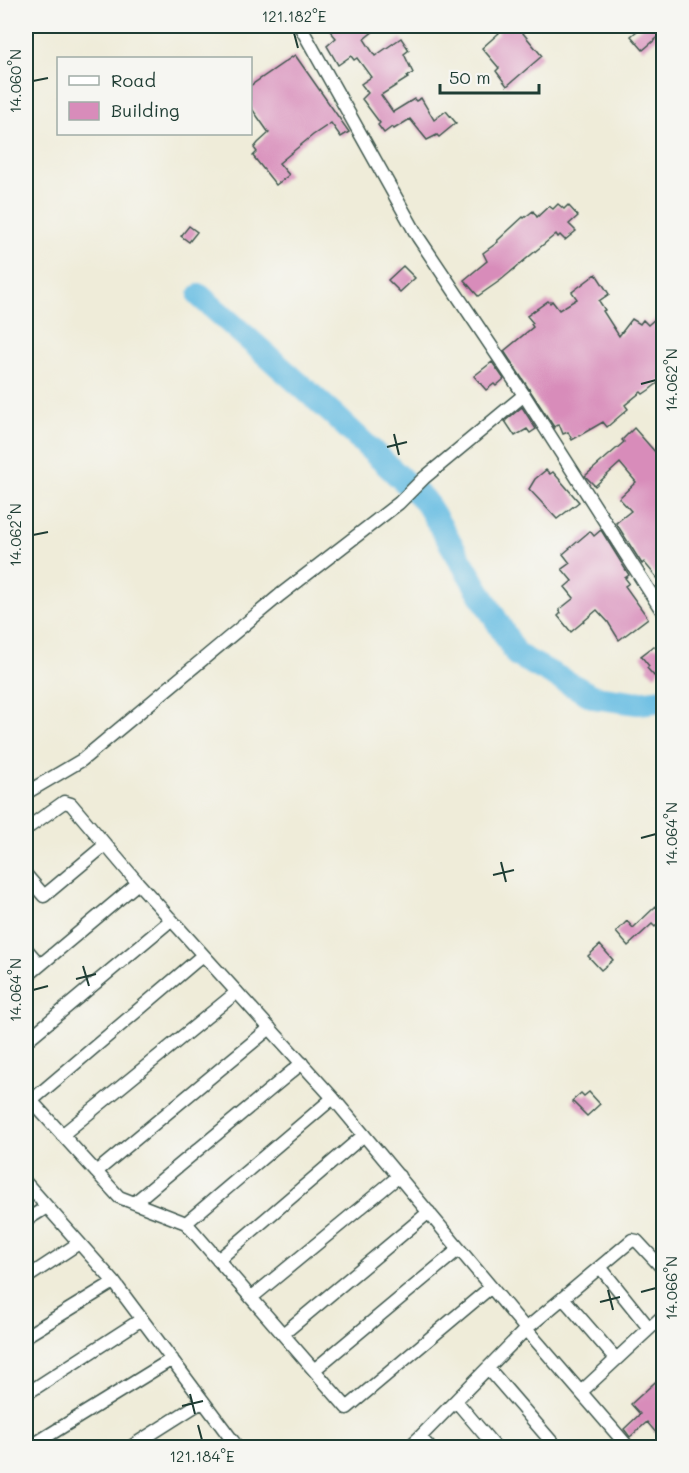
<svg xmlns="http://www.w3.org/2000/svg" width="689" height="1473" viewBox="0 0 689 1473" font-family="Mali,sans-serif">
	<style>
		.lines { fill: none; stroke-linecap: round; stroke-linejoin: round }
		.river { stroke: #65bce2; stroke-width: 24 }
		.building { fill: #d88cba }
		.street-casing { stroke: #3e574d; stroke-width: 15 }
		.street { stroke: #fff; stroke-width: 12 }
		.ticks { fill: none; stroke: #1f3d34; stroke-width: 2 }
		.neatline { fill: none; stroke: #1f3d34; stroke-width: 2 }
		.ticks-label { font-size: 15px; text-anchor: middle; fill: #1f3d34 }
	</style>
	<rect width="100%" height="100%" fill="#f6f6f2"/>
	<filter id="ink" filterUnits="userSpaceOnUse"><feTurbulence type="fractalNoise" baseFrequency=".0167" numOctaves="2"/><feDisplacementMap in="SourceGraphic" scale="12" xChannelSelector="R" yChannelSelector="G"/><feConvolveMatrix kernelMatrix="1 2 1 2 8 2 1 2 1" color-interpolation-filters="sRGB"/></filter>
	<filter id="wash" filterUnits="userSpaceOnUse"><feTurbulence type="fractalNoise" baseFrequency=".008" numOctaves="4" result="noise"/><feDisplacementMap in="SourceGraphic" scale="24" xChannelSelector="R" yChannelSelector="G"/><feGaussianBlur stdDeviation="1.35" result="paint"/><feColorMatrix in="noise" values="0 0 0 0 0 0 0 0 0 0 0 0 0 0 0 0 0 1.4 0 .05"/><feComposite in="paint" operator="in"/></filter>
	<g filter="url(#wash)">
		<rect width="100%" height="100%" fill="#efecd9"/>
		<g class="lines">
			<!-- river -->
			<path class="river" d="M200,296L334,415L426,502L517,655L594,697L638,703L664,700"/>
		</g>
		<g id="blocks">
			<!-- building -->
			<path class="building" d="M326,26H380L364,39L375,56L401,38L409,50L404,54L413,73L407,76L408,78L381,95L393,112L414,99L416,101L421,98L434,120L446,111L456,123L439,137L437,135L427,140L410,119L394,129L392,127L384,133L378,125L380,123L362,99L368,93L361,84L371,77L357,58L354,60L351,56L338,65L327,46L336,38Z
				M494,26H517L542,56L507,86L496,71L499,68L482,48L499,33Z
				M643,26H663V33L643,50L631,36Z
				M295,55L349,132L341,137L331,123L313,135L279,163L289,175L276,185L253,156L257,152L254,148L258,143L269,133L250,106V86Z
				M558,204L564,209L568,205L578,216L569,224L576,231L565,240L560,235L558,237L556,234L501,280L478,296L464,280L487,261L483,253L498,242L497,241L523,217L524,218L533,211L537,217L549,206L553,209Z
				M189,226L197,232L189,242L181,236Z
				M403,266L415,278L400,292L388,280Z
				M596,274L609,294L599,301L605,310L603,311L619,336L632,319L640,324L643,320L648,325L663,312V379L649,390L643,394L641,392L625,405L628,409L607,427L603,422L572,440L568,432L563,434L559,424L554,427L504,351L533,327L531,324L533,323L527,316L548,301L550,303L552,301L559,310L577,299L572,292Z
				M492,362L504,379L496,386L494,384L486,390L474,376Z
				M522,407L536,429L530,433L527,429L515,436L505,421Z
				M634,428L663,461L659,464L663,469L660,471L663,474V560L660,563L663,567V574L658,579L644,562L642,564L616,523L631,511L619,498L636,482L620,463L595,486L585,476L624,442L622,440Z
				M546,470L550,474L553,472L579,502L557,519L529,489L535,479Z
				M601,530L629,575L625,578L629,583L625,586L648,618L619,640L608,622L597,610L571,632L558,616L561,613L559,610L574,598L565,587L572,581L562,569L570,563L563,554L590,531L594,536Z
				M663,642V667L654,676L647,668L649,666L641,656L654,646L656,648Z
				M656,906L663,914V918L655,927L652,924L628,946L616,932L627,921L633,928Z
				M600,945L613,960L601,970L588,956Z
				M589,1092L600,1104L587,1116L572,1101L581,1093L584,1096Z
				M663,1375V1441L647,1422L630,1437L624,1429L640,1414L631,1404Z"/>
		</g>
	</g>
	<g filter="url(#ink)">
		<use href="#blocks" fill-opacity="0" stroke="#3e574d" stroke-width="1.5"/>
		<g class="lines">
			<defs>
				<path id="street" d="M300,26L418,237L524,395L664,614
					M26,793L82,760L280,595L399,503L424,478L524,395
					M26,829L64,802L71,804L138,883L333,1098L526,1329L629,1448
					M26,875L44,896L105,845
					M26,949L40,965
					M26,977L138,883
					M26,1041L171,920
					M26,1095L119,1197L186,1223L347,1408L491,1287
					M31,1101L203,955
					M62,1135L237,992
					M96,1172L270,1028
					M26,1183L114,1282L238,1448
					M134,1203L302,1063
					M26,1220L47,1207
					M186,1223L333,1098
					M218,1260L364,1135
					M600,1267L649,1328
					M26,1278L79,1243
					M251,1298L399,1176
					M563,1298L616,1359
					M283,1334L429,1212
					M26,1336L114,1282
					M488,1368L557,1448
					M314,1370L459,1249
					M581,1392L664,1315
					M26,1394L142,1319
					M456,1401L496,1448
					M420,1437L526,1329L632,1240L637,1241L664,1270
					M28,1448L172,1359
					M129,1448L203,1401
					M222,1448L233,1441
					M408,1448L420,1437L430,1448"/>
			</defs>
			<!-- street casing -->
			<use href="#street" class="street-casing"/>
			<!-- street -->
			<use href="#street" class="street"/>
		</g>
	</g>
	<!-- ticks -->
	<path class="ticks" d="M294,33L298,48M33,81L48,78M641,384L656,380M394,434L399,455M387,447L407,442M33,535L48,532M641,838L656,834M501,862L506,882M493,875L514,870M83,966L89,986M76,979L96,974M33,990L48,986M608,1290L613,1310M641,1292L656,1288M600,1302L620,1297M190,1394L195,1414M182,1406L203,1401M198,1425L202,1440"/>
	<!-- margin -->
	<rect width="689" height="1473" fill="none" stroke="#f6f6f2" stroke-width="66"/>
	<!-- legend -->
	<rect x="57" y="57" width="195" height="78" fill="#f6f6f2" stroke="#a0aca6" stroke-width="1.5"/>
	<rect x="69" y="76" width="30" height="9" fill="#ffffff" stroke="#a0aca6" stroke-width="1.5"/>
	<text x="111" y="87" font-size="18" fill="#1f3d34">Road</text>
	<rect x="69" y="102" width="30" height="18" fill="#d88cba" stroke="#a0aca6" stroke-width="1.5"/>
	<text x="111" y="117" font-size="18" fill="#1f3d34">Building</text>
	<!-- scale -->
	<path d="M440 84v9h99v-9" fill="none" stroke="#1f3d34" stroke-width="3"/>
	<text x="449" y="84" font-size="18" fill="#1f3d34" stroke="#f6f6f2" stroke-width="4.5" paint-order="stroke">50 m</text>
	<rect x="33" y="33" width="623" height="1407" class="neatline"/>
	<g class="ticks-label">
		<text x="294" y="22">121.182°E</text>
		<text transform="translate(16 81) rotate(-90)" y="5">14.060°N</text>
		<text transform="translate(672 380) rotate(-90)" y="5">14.062°N</text>
		<text transform="translate(16 535) rotate(-90)" y="5">14.062°N</text>
		<text transform="translate(672 834) rotate(-90)" y="5">14.064°N</text>
		<text transform="translate(16 990) rotate(-90)" y="5">14.064°N</text>
		<text transform="translate(672 1288) rotate(-90)" y="5">14.066°N</text>
		<text x="202" y="1462">121.184°E</text>
	</g>
</svg>
